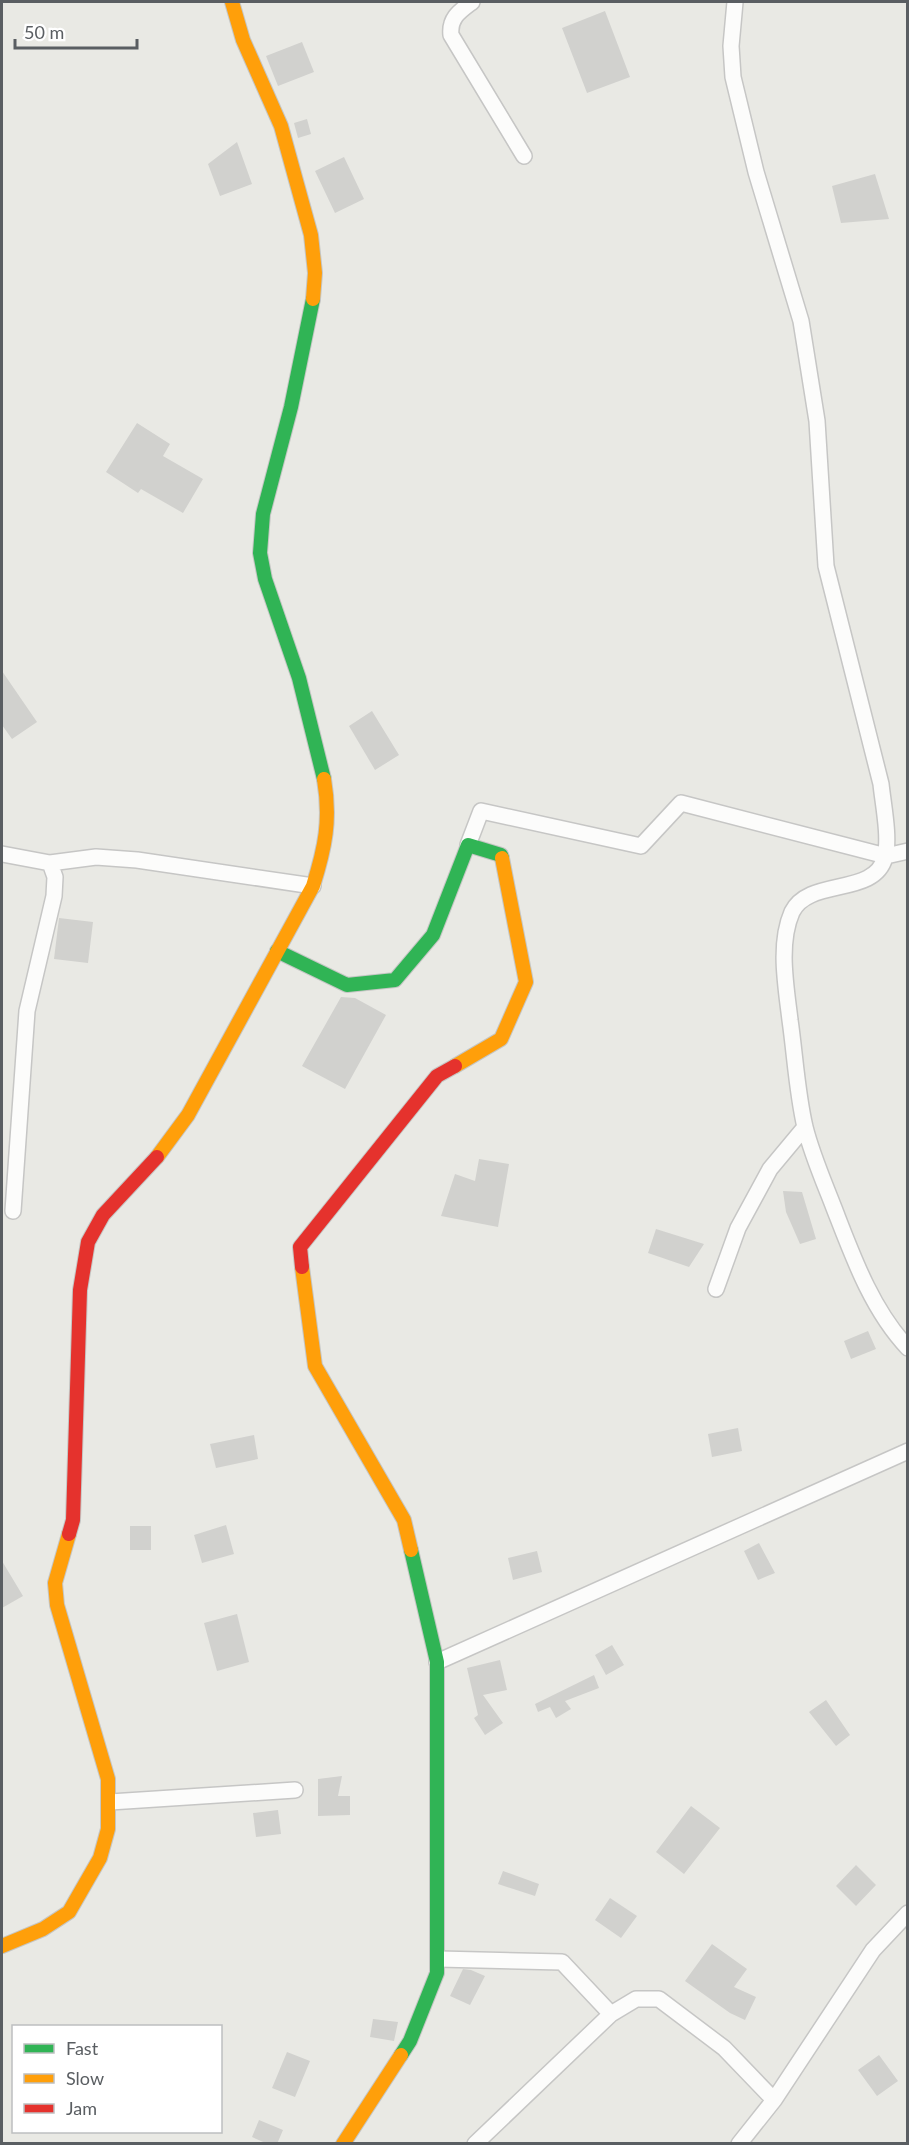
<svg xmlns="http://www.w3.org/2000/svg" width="909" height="2145" viewBox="0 0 909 2145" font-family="Lato,sans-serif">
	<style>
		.building { fill: #d1d1ce }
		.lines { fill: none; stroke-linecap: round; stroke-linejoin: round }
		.street-casing { stroke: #c6c6c5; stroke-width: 18 }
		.fast-casing { stroke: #c5c6c4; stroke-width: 16 }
		.slow-casing { stroke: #c5c6c4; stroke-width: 16 }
		.jam-casing { stroke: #c5c6c4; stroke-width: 16 }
		.street { stroke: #fcfcfb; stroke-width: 15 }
		.fast { stroke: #30b455; stroke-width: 14 }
		.slow { stroke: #ff9f0a; stroke-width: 14 }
		.jam { stroke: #e5322d; stroke-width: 14 }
	</style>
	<rect width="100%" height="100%" fill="#e9e9e4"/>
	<!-- building -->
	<path class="building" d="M605,11L630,77L587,93L562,28Z
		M302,42L314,72L278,86L266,56Z
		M307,119L311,134L298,138L294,123Z
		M237,142L252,184L220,196L208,164Z
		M344,157L364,199L335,213L315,171Z
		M875,174L889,219L841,223L832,186Z
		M137,423L170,444L163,456L203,479L183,513L141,489L138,493L106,472Z
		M2,671L37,722L12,739L2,725Z
		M372,711L399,755L375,770L349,726Z
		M59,918L93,922L88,963L54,959Z
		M341,997L355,998L386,1015L345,1089L302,1066Z
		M479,1159L509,1164L498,1227L441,1216L455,1174L475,1181Z
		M783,1191L802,1192L816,1239L800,1244L786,1212Z
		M656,1229L704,1244L689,1267L648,1253Z
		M868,1331L876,1349L851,1359L844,1341Z
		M738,1428L742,1451L712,1457L708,1434Z
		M254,1435L258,1459L216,1468L210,1444Z
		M226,1525L234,1554L202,1563L194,1535Z
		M130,1526H151V1550H130Z
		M759,1543L775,1573L758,1580L744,1551Z
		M537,1551L542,1572L513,1580L508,1558Z
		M2,1561L23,1596L2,1608Z
		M237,1614L249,1662L217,1671L204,1623Z
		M612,1645L624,1665L606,1675L595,1655Z
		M500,1660L507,1690L483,1695L503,1723L485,1735L474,1718L478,1715L467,1668Z
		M594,1675L599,1688L565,1701L571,1709L556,1718L550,1707L538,1712L535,1704Z
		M826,1700L850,1735L836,1746L809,1712Z
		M342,1776L338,1796H350V1815L318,1816V1779Z
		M691,1806L720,1828L684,1874L656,1852Z
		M278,1810L281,1834L256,1837L253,1813Z
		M856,1865L876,1885L856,1906L836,1886Z
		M503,1871L539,1884L535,1896L498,1884Z
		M610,1898L637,1916L621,1938L595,1920Z
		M712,1944L747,1969L734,1987L756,1997L745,2020L730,2013L685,1981Z
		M463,1969L471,1970L485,1976L470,2005L450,1996Z
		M373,2019L398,2022L394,2041L370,2037Z
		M287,2052L310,2061L295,2097L272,2088Z
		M879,2055L898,2081L877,2096L858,2070Z
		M259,2120L283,2130L277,2144H268L252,2137Z"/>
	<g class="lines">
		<defs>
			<path id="street" d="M472,2C460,11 449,18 451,35L524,156
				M735,2L731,46L733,77L756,172L801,321L817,421L826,566L881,784C883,804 890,837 885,857C875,897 809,877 792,912C778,944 786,986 790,1020C795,1055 797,1093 805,1127C812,1155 824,1182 834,1208C853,1257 872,1310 908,1348
				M468,845L481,811L641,846L681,803L886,856L908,851
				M2,854L50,863L55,877L54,896L27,1011L13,1211
				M50,863L96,857L137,860L313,886
				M716,1289L738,1228L770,1169L805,1127
				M437,1662L908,1451
				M110,1802L295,1790
				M439,1959L562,1962L611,2014
				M475,2144L611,2014L636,1999H659L724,2048L774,2100
				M739,2144L774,2100L873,1950L908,1913"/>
			<path id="fast" d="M313,299L291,407L263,514L260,553L265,579L299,678L324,779
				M277,951L347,985L395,980L433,935L468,845L501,855L502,858
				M401,2055L410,2041L437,1973V1662L411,1550"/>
			<path id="slow" d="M232,2L243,40L281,126L311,235L315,273L313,299
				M455,1066L501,1039L526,982L502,858
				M157,1157L188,1115L313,886C325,848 331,820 324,779
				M302,1267L315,1366L404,1520L411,1550
				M2,1946L43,1929L69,1912L100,1858L108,1829V1779L57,1605L55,1583L69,1534
				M343,2144L401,2055"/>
			<path id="jam" d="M302,1267L300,1247L437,1076L455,1066
				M69,1534L73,1520L80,1290L88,1242L103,1215L157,1157"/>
		</defs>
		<!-- street casing -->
		<use href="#street" class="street-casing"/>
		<!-- fast casing -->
		<use href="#fast" class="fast-casing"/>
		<!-- slow casing -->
		<use href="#slow" class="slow-casing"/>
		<!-- jam casing -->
		<use href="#jam" class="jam-casing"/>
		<!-- street -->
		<use href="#street" class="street"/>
		<!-- fast -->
		<use href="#fast" class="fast"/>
		<!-- slow -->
		<use href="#slow" class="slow"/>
		<!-- jam -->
		<use href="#jam" class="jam"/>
	</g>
	<!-- border -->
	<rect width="909" height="2145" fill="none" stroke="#5a5e62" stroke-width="6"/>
	<!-- legend -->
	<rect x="12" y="2025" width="210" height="108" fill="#ffffff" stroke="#bdbfc0" stroke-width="1.5"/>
	<rect x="24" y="2044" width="30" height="9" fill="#30b455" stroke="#bdbfc0" stroke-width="1.5"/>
	<text x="66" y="2055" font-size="18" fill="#5a5e62">Fast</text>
	<rect x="24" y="2074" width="30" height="9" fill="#ff9f0a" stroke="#bdbfc0" stroke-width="1.5"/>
	<text x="66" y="2085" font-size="18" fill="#5a5e62">Slow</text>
	<rect x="24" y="2104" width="30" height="9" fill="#e5322d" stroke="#bdbfc0" stroke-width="1.5"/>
	<text x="66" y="2115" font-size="18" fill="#5a5e62">Jam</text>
	<!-- scale -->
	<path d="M15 39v9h122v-9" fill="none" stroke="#5a5e62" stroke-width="3"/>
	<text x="24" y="39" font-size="18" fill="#5a5e62" stroke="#ffffff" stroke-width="4.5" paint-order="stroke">50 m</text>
</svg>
